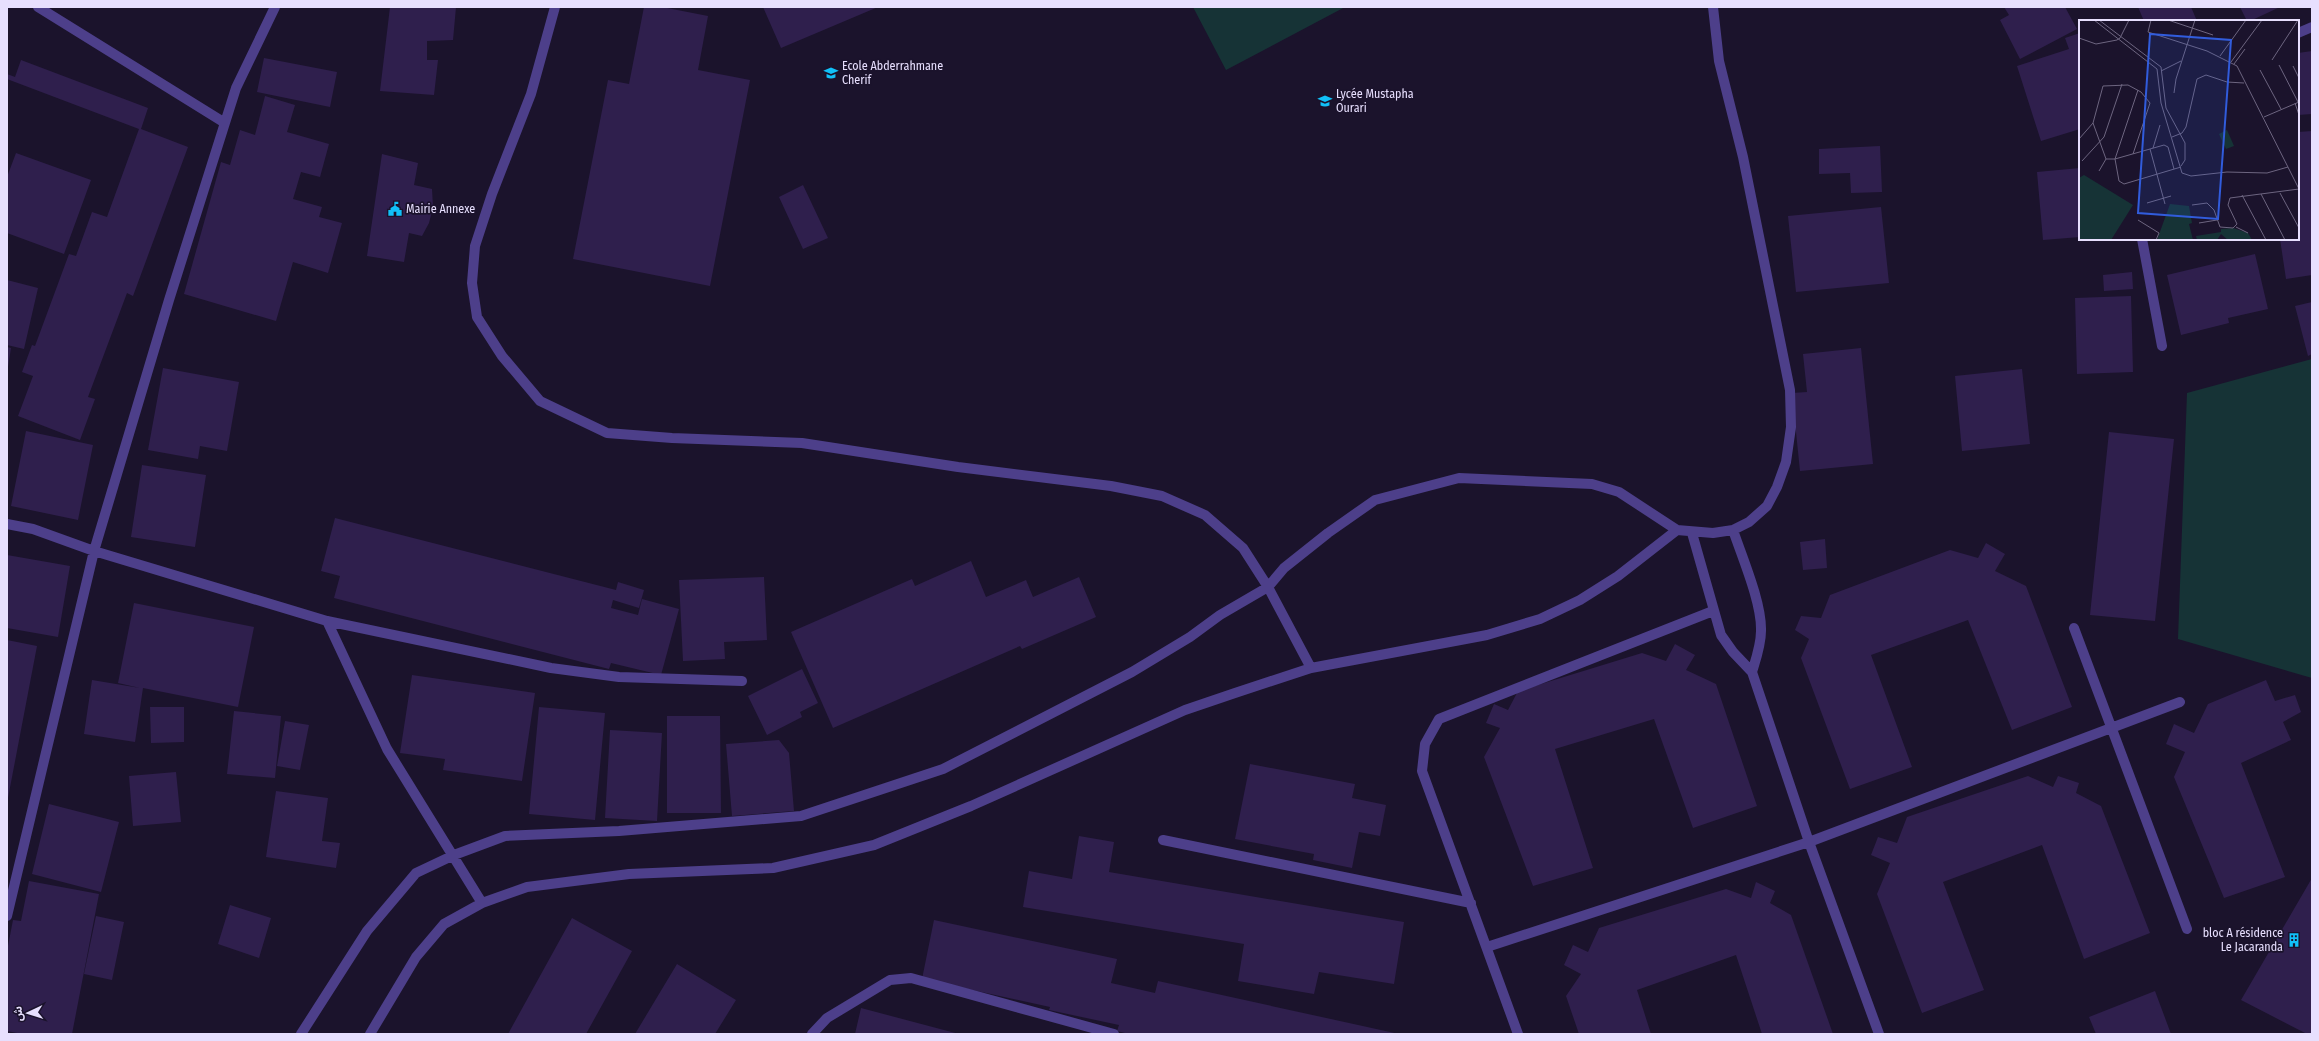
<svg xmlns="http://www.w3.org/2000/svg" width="2319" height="1041" viewBox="0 0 2319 1041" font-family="'Fira Sans Condensed','Noto Sans Arabic',sans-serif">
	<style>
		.green { fill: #163336 }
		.building { fill: #2f1f4d }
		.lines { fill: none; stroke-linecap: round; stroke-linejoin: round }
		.minor { stroke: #4d3f8a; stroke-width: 10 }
		.labels { text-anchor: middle; stroke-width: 3.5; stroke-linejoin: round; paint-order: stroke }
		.poi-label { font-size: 12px; fill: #e7dffe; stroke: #1b132c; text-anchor: start }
		.inset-road { fill: none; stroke: #6d6580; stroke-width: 1 }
		.view { fill: #315cdc; fill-opacity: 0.15; stroke: #315cdc; stroke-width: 2 }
		.inset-edge { fill: none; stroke: #e7dffe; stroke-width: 2 }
	</style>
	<rect width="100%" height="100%" fill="#1b132c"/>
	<!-- green -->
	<path class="green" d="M1193,7H1345L1226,70Z
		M2312,359V678L2178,639L2187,393Z"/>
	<!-- building -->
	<path class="building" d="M390,7H456L453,40L427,41V60H438L434,95L380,91Z
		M644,7H662L708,16L698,70L750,80L710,286L573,259L608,80L629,84Z
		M763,7H878L781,48Z
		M2004,7H2065L2077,29L2020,59L2000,20L2009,15Z
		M2138,7H2191L2197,21H2144Z
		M2240,7H2280L2250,21H2247Z
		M2080,33V129L2041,141L2017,66L2069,49L2065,38Z
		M2312,51V114L2298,115V53Z
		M264,58L337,72L330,107L257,92Z
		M21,60L148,108L141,129L188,147L133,296L127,293L88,397L95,399L80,440L18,416L33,376L22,372L32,345L35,346L69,254L76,256L92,212L107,217L139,129L7,79V74L15,77Z
		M265,96L295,105L287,132L329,144L320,177L301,172L293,199L322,207L319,217L342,223L328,273L293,262L276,321L184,294L221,162L230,165L240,130L255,135Z
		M2312,131V275L2286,279L2280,239H2298V132Z
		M1880,146L1882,192L1851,193L1850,173L1819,174V149Z
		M16,153L91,180L64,254L7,233V177Z
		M382,154L418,163L414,185L432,189L433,207L429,223L422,236L409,233L404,262L367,256Z
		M2080,168V237L2043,240L2037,172Z
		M803,185L828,238L803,249L779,197Z
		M1881,207L1889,283L1796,292L1788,216Z
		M2255,254L2268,309L2228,318L2229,323L2181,335L2167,275Z
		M2132,272L2133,289L2104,291L2103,275Z
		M7,280L38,288L24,349L7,345Z
		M2131,296L2133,372L2077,374L2075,298Z
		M2312,302V354L2308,356L2295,306Z
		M7,347L11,348L8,367H7Z
		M1861,348L1873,464L1800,471L1792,393L1807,392L1803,354Z
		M163,368L239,382L227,451L200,446L198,459L148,450Z
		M2022,369L2030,444L1962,451L1955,376Z
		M26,431L93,445L78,520L11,506Z
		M2109,432L2174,439L2155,621L2090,615Z
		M142,465L206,475L195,547L131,537Z
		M335,518L616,590L618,582L644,590L639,608L613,600L611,608L638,615L642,599L679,609L661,675L611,663L609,669L334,598L340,576L321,571Z
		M1825,539L1827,568L1803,570L1800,542Z
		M1986,543L2005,554L1995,571L2026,586L2072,707L2012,730L1968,620L1871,655L1912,767L1850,789L1801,658L1809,639L1795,630L1801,616L1821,618L1830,595L1950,550L1978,558Z
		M7,555L70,566L58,637L7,628Z
		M971,561L986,597L1026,580L1033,597L1079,577L1096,617L1022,649L1020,646L833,728L791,632L912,579L915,586Z
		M764,577L767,640L724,642L725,659L683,661L679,580Z
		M134,603L254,627L238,707L143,688L135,742L84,734L92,680L140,688L118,683Z
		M7,640L37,646L8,798H7Z
		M1675,644L1695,655L1686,670L1716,684L1757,806L1693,828L1654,719L1555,749L1593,868L1533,886L1484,757L1500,728L1486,723L1494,704L1508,710L1518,691L1642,653L1666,661Z
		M802,669L818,703L800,712L802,717L767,735L748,696Z
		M412,675L535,693L522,781L443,770L445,759L400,753Z
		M2266,680L2275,701L2295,695L2301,712L2283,722L2291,740L2241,763L2285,877L2224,898L2174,777L2185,752L2166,744L2174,724L2194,733L2208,704Z
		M150,707H184V742L151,743Z
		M539,707L605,713L595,820L529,814Z
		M234,711L281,716L275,778L227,774Z
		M667,716H720L721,813H667Z
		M285,721L309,725L300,770L277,766Z
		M610,730L662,733L657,821L605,818Z
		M779,740L789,753L794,811L732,816L726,744Z
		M1250,764L1355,784L1352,798L1386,805L1380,836L1359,832L1352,868L1313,860L1314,854L1235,839Z
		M176,772L181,822L133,826L129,776Z
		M2028,776L2053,787L2058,776L2079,783L2076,793L2101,806L2150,933L2084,959L2042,845L1943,882L1984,990L1922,1013L1877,894L1890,863L1871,855L1878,837L1897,843L1907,817Z
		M276,791L328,798L322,841L340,843L336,868L266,857Z
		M49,804L119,822L101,892L32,874Z
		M1079,836L1114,842L1109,872L1404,922L1394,984L1319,972L1314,994L1238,981L1244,944L1023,907L1029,871L1072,879Z
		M2312,878V1034H2307L2241,1000Z
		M29,881L99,894L72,1034H22L7,1031V951L13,920L21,921Z
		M1756,882L1775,891L1770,903L1791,915L1833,1034H1762L1736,955L1637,990L1651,1034H1579L1566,996L1581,974L1564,965L1573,945L1588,952L1599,928L1726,889L1751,898Z
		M230,905L271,918L259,958L218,944Z
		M96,916L124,922L112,980L84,974Z
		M572,918L632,951L586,1034H508Z
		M934,920L1117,959L1111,983L1155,993L1158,981L1399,1034H1129L1117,1031L1119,1025L1049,1010L1050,1007L922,979Z
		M677,964L736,1000L715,1034H635Z
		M2155,991L2171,1034H2096L2089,1017Z
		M861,1008L959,1034H855Z"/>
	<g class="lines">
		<!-- minor -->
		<path class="minor" d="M38,7L225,123
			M555,7L531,94L492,194L475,246L472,283L477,317L502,356L540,401L607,433L672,438L802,443L958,467L1111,486L1162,496L1205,515L1243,548L1268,587L1311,668
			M2298,33L2312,27
			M2142,239L2162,346
			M7,524L33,529L94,551L327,621L551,668L619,677L742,681
			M1733,530C1742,557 1762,603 1761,631C1761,645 1756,659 1752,672
			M1692,533L1721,635L1733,652L1752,672L1809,842L1879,1034
			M327,621L387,749L482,903
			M2074,628L2187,929
			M1163,840L1471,903
			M7,916L94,551L169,300L236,88L275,7
			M1487,947L1809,842L2180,702
			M301,1034L367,931L416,873L454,855L505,836L619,831L801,816L943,769L1132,672L1190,637L1220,615L1268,587L1284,568L1328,533L1375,500L1459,478L1592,484L1619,492L1677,530L1713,533L1733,530L1749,522L1767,506L1777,487L1786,462L1791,427L1790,390L1743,157L1719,61L1713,7
			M370,1034L416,957L444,924L482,903L527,887L629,874L773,868L874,845L971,806L1185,710L1235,693L1311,668L1487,635L1540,619L1580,600L1618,576L1677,530
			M812,1034L827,1018L890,980L911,978L1114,1034
			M1518,1034L1422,771L1425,744L1439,719L1713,611"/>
	</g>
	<!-- icons -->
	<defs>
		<symbol id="school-bare" viewBox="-9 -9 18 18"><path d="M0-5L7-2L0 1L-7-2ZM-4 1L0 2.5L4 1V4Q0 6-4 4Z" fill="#11c0f8" stroke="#1b132c" stroke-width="2.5" paint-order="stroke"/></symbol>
		<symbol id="civic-bare" viewBox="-9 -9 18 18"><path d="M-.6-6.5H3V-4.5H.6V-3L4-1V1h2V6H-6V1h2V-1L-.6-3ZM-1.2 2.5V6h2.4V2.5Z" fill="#11c0f8" stroke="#1b132c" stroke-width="2.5" paint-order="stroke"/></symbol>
		<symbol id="building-bare" viewBox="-9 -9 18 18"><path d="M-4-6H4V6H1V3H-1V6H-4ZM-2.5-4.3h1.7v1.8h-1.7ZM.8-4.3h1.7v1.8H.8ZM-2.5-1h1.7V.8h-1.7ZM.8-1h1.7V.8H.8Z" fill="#11c0f8" stroke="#1b132c" stroke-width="2.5" paint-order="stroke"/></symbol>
	</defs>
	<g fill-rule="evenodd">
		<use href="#school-bare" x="821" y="63" width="20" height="20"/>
		<use href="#school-bare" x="1315" y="91" width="20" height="20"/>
		<use href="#civic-bare" x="385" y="199" width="20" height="20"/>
		<use href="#building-bare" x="2284" y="930" width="20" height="20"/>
	</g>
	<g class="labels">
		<!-- poi labels -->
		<g class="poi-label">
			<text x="842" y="70">Ecole Abderrahmane<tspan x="842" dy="14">Cherif</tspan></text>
			<text x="1336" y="98">Lycée Mustapha<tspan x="1336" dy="14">Ourari</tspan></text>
			<text x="406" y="213">Mairie Annexe</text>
			<text x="2283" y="937" text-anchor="end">bloc A résidence<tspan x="2283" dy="14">Le Jacaranda</tspan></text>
		</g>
	</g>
	<!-- overview -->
	<g transform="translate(2079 20)">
		<rect width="220" height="220" fill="#1b132c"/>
		<path d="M148,110L155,126L147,129L140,114ZM5,155L54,185L32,220H0V158ZM91,184L110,186L113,203L110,204L114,220H78ZM154,208L169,213L173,220H149L142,214L138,220H118L117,216L142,212V209Z" fill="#163336"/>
		<path class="inset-road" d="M15,0L78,49L82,83L103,153L112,156L148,152L188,153L209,147M20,0L82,47L87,88L106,123V140L102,146M72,0L69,12L128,31L158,46L220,169M89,0L134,15M0,18L17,24L38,20L41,18L50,0M141,36L167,0M193,40L219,0M152,42L183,0M155,44L166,29M200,45L219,82M214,46L220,58M181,50L202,89M82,51L102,41M59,70L36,139L40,161L45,164L102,147M95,73L97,59L116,0M216,83L220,95M185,97L220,82M14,103L27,139H36L85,125L89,127L95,149M93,117L103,113L107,107L118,59L127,55L148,62L165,63M0,119L14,103L24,66L49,65L62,72L71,83L54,134M74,128L81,105M71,129L86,184M3,141L25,117L43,64M20,151L27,139M201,173L220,208M182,174L206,220M163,175L187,220M68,183L92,176M113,185L128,183L135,190L141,207L154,208L158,204L149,185L151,178L220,169M59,200L80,213L77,220M120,203L138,200M157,207L169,213"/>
		<path class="view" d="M71,14L152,20L139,199L59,193Z"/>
		<rect width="220" height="220" class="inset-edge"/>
	</g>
	<!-- border -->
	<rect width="2319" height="1041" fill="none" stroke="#e7dffe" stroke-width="16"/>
	<!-- north arrow -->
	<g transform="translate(28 1013) rotate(266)" stroke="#1b132c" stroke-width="3" paint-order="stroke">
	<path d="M0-3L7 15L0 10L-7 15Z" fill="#e7dffe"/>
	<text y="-6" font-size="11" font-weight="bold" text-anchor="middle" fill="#e7dffe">ش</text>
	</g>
</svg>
